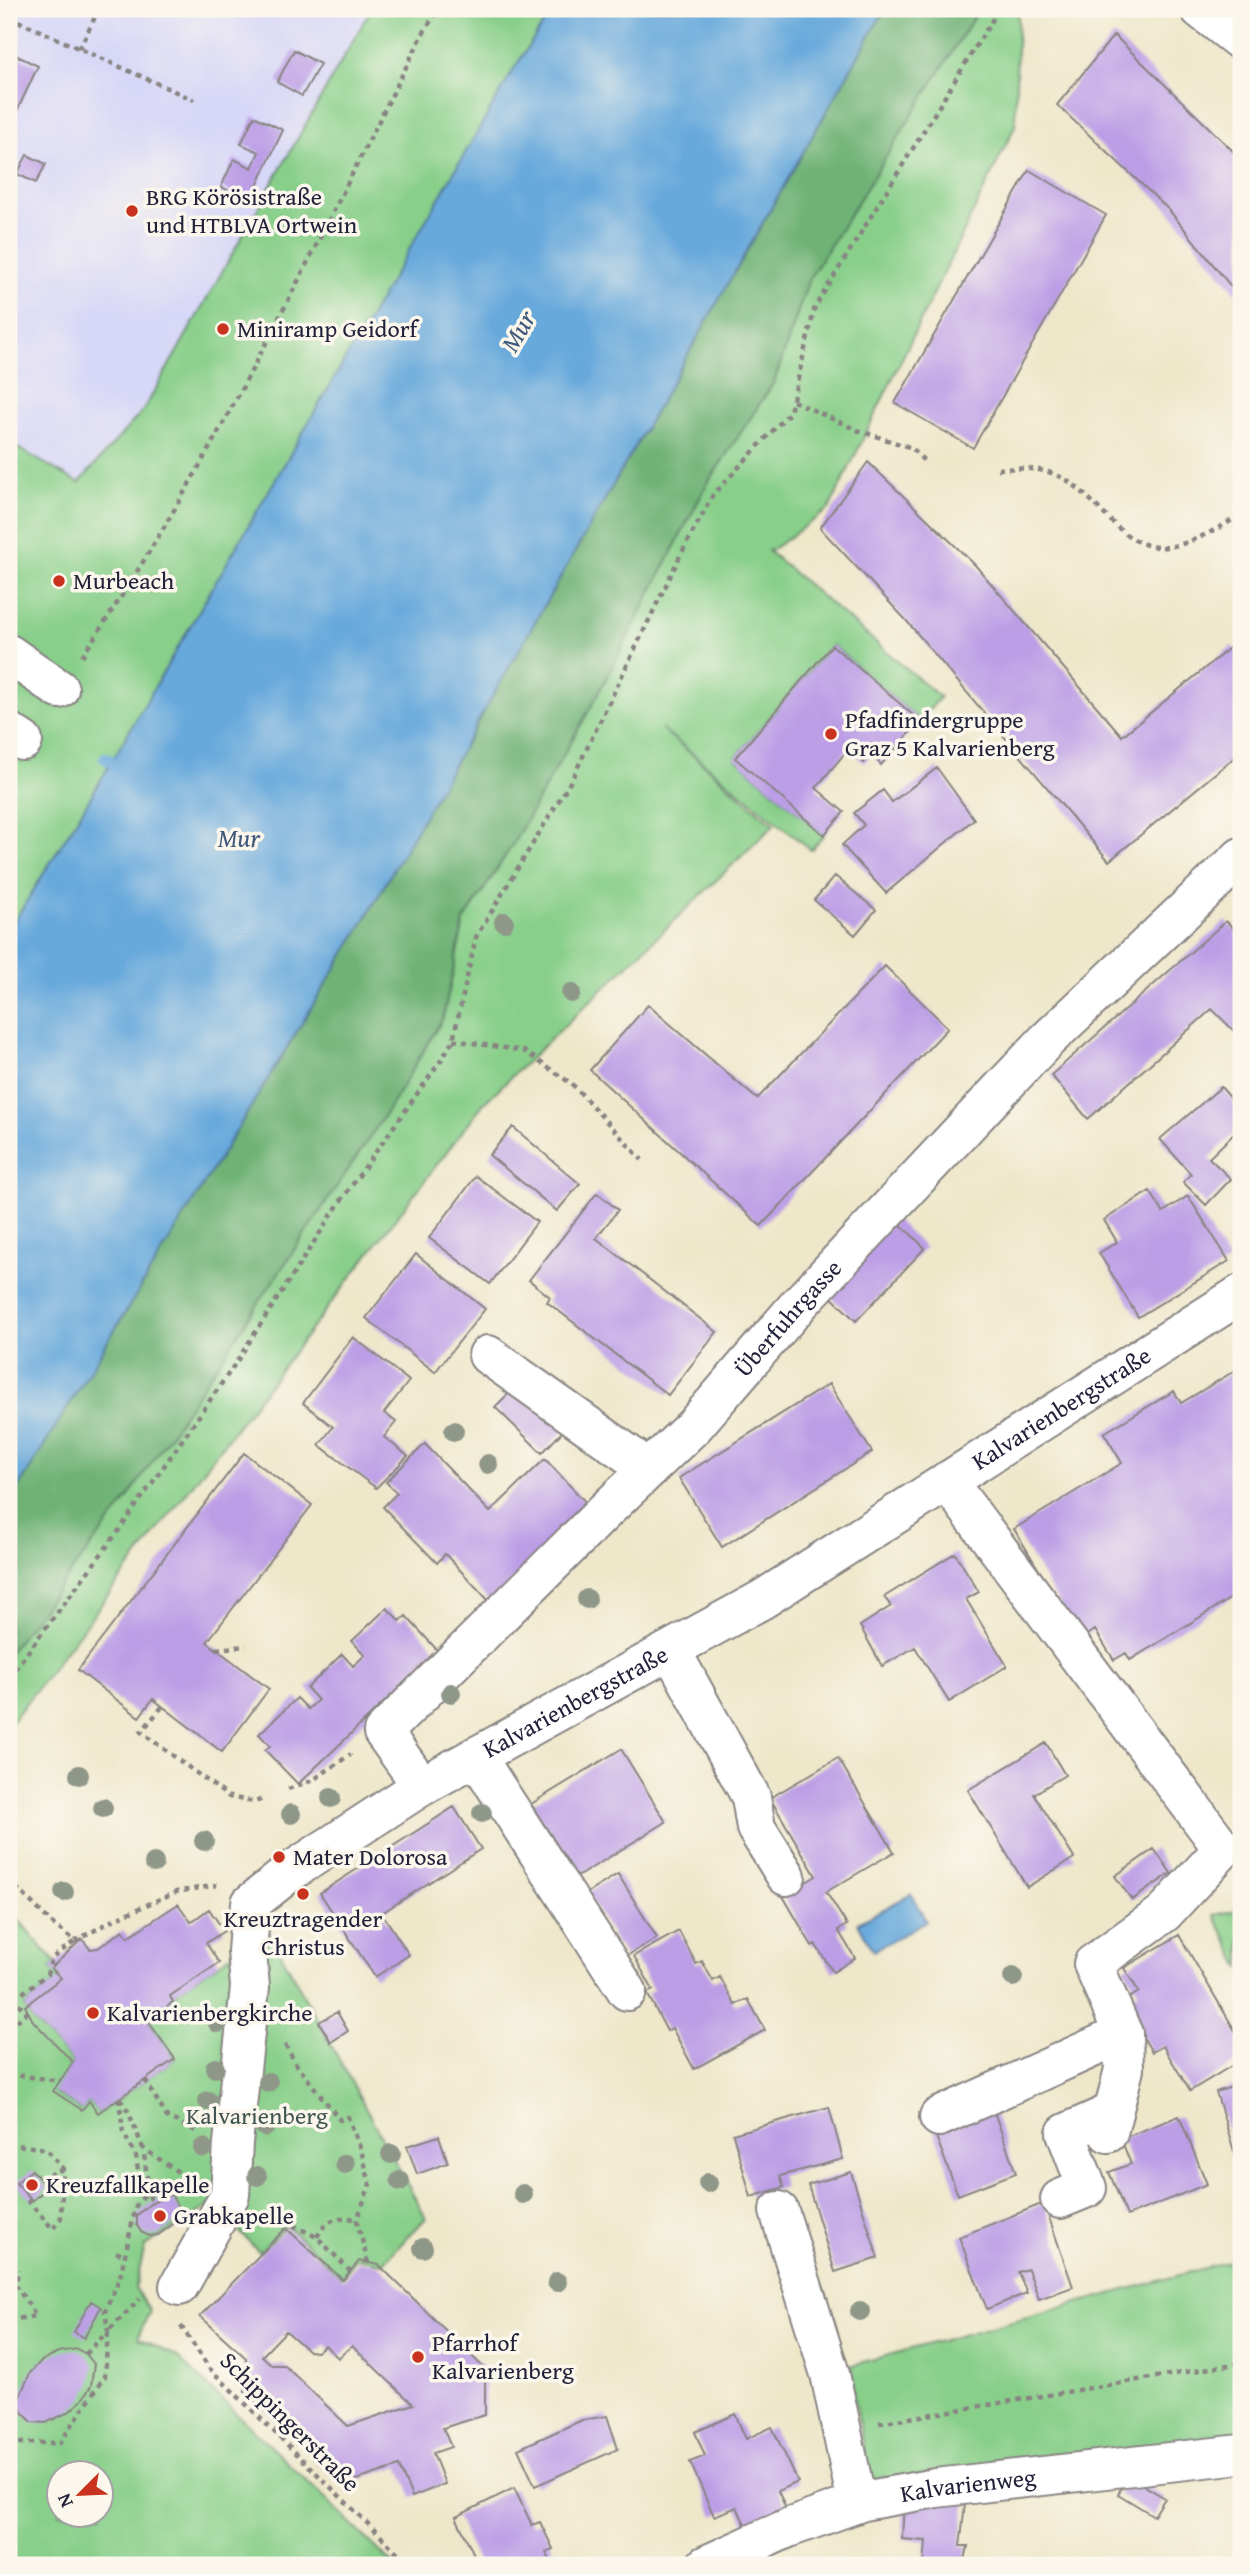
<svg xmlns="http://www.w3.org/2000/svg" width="1250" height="2574" viewBox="0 0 1250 2574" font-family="'Gentium Book Plus',serif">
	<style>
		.built { fill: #d7d7f8 }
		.green { fill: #88cf8a; stroke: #557862; stroke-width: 2; fill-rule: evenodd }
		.forest { fill: #6eb276; stroke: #486a58; stroke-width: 2 }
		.water { fill: #68a9dc; stroke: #45668c; stroke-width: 2 }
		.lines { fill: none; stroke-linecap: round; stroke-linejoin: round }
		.stream { stroke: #68a9dc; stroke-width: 12 }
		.building { fill: #bc9ee6; fill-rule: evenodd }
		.minor-casing { stroke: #888482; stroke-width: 42 }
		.path { stroke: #888482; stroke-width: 4.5; stroke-dasharray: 5 5; stroke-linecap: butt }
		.minor { stroke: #fff; stroke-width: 38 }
		.tree { fill: #8f9789 }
		.poi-dot { fill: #c8321e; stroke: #fbf7ec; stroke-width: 2.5 }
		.labels { text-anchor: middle; stroke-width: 7; stroke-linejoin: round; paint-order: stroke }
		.poi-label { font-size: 24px; fill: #22223b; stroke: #fbf7ec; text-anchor: start }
		.street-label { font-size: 24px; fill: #22223b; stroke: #fbf7ec }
		.park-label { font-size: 24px; fill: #415653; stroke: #fbf7ec }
		.water-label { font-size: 26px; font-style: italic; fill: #3e587b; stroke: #fbf7ec }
	</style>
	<rect width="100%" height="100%" fill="#fbf7ec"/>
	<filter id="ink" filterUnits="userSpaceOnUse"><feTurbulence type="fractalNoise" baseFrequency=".0143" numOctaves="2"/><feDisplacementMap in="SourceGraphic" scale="14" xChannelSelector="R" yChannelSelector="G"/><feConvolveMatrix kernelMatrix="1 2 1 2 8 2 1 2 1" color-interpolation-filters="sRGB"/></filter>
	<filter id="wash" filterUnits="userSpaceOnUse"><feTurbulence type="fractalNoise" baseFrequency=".00686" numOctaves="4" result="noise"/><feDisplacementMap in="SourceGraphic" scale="28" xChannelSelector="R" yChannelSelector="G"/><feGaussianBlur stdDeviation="1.57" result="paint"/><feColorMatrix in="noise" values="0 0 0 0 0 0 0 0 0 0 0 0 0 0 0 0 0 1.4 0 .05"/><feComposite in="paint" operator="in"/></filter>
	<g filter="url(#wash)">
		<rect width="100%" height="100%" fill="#eee7ca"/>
		<!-- built -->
		<path class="built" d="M9,9H371L145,408L78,483L9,443Z"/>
		<!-- green -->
		<path class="green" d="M371,9H553L514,69L95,790L9,930V443L79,483L145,408Z
			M979,9H1018L1015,126L829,509L770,551L767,550L940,697L920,721L832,645L735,758L824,835L811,850L661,728L774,825L484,1103L9,1725V1652L123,1505L390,1107L443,1018L464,921L511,847L596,698L707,484L774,382L809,279Z
			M9,1909L56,1963L51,1968L61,1978L25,2006L33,2021L73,2062L54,2092L81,2110L89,2101L98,2113L175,2059L148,2021L173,2002L170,1996L268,1930L426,2218L383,2263L357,2258L342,2277L286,2225L260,2252L211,2205L145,2246L135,2289L150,2310L138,2338L176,2356L394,2565H9ZM60,2472H102V2514H60Z
			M1241,1909V1968L1214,1915Z
			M1241,2258V2442L869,2480L849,2366Z"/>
		<!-- forest -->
		<path class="forest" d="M885,9H979L809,279L774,382L707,484L596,698L511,847L464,921L443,1018L390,1107L123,1505L9,1652V1503L360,928Z"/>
		<!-- water -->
		<path class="water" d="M553,9H885L360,928L9,1503V930L95,790L514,69Z
			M911,1894L926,1921L873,1951L858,1923Z"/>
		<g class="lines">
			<!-- stream -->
			<path class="stream" d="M105,758L126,770"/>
		</g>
		<g id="blocks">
			<!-- building -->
			<path class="building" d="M1114,35L1241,159V299L1169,210L1057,105Z
				M294,50L320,64L302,96L277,82Z
				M9,52L38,66L9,128Z
				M254,116L283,130L250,201L221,187L234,159L252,168L259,152L241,144Z
				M27,155L46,164L36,183L17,174Z
				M1029,170L1106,215L973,448L895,403Z
				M868,462L975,565L1122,736L1232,646L1241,657V752L1109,861L905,619L820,528Z
				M832,645L920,721L881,765L871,754L864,763L849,748L816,788L844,812L824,835L735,758Z
				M937,768L974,819L886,893L842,845L864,825L854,813L883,790L892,802Z
				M835,876L876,910L855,935L814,900Z
				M1226,921L1241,936V1038L1212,1009L1088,1119L1051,1075Z
				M885,966L948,1028L761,1226L590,1070L648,1005L757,1099Z
				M1221,1087L1241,1110V1127L1209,1158L1231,1179L1206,1205L1183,1182L1191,1174L1160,1139Z
				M513,1127L580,1184L557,1211L489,1155Z
				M476,1176L537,1222L490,1284L429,1238Z
				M1150,1191L1163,1212L1188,1196L1229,1261L1138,1317L1099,1253L1117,1242L1104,1220Z
				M597,1193L618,1210L596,1238L717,1332L668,1395L547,1302L550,1297L529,1280Z
				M895,1219L925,1248L856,1321L826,1292Z
				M416,1254L485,1309L435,1372L366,1318Z
				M353,1337L409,1381L384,1413L396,1422L384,1437L408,1456L376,1488L319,1445L333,1427L303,1403Z
				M1241,1367V1592L1130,1660L1126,1653L1114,1660L1095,1630L1081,1639L1014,1529L1122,1463L1104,1433L1174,1391L1181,1403Z
				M829,1384L872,1452L722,1547L679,1478Z
				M515,1387L568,1426L542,1453L495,1407Z
				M425,1444L490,1512L545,1459L590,1507L490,1602L445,1554L437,1563L383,1507L397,1493L386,1482Z
				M244,1453L312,1505L207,1642L269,1689L222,1752L153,1699L139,1717L78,1670Z
				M955,1553L979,1592L966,1599L1007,1666L949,1702L915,1647L882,1666L860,1626L891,1606L884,1597Z
				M387,1608L400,1621L406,1616L438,1651L298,1784L265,1750L270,1746L259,1734L297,1698L308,1709L318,1700L307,1688L342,1654L353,1666L365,1655L352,1641Z
				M1046,1743L1065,1775L1034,1794L1074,1858L1027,1887L968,1790Z
				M621,1749L666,1822L577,1877L531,1804Z
				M838,1758L894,1852L826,1892L847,1925L838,1930L855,1958L833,1972L815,1944L812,1946L783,1896L816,1876L770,1798Z
				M454,1807L481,1849L382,1913L409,1955L375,1977L320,1893Z
				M1154,1849L1171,1873L1132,1900L1115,1876Z
				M618,1874L657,1938L625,1957L587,1893Z
				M178,1904L191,1922L209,1909L224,1931L206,1943L219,1963L170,1996L173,2002L148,2021L175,2059L98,2113L89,2101L82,2110L53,2091L73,2062L33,2021L25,2006L61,1978L51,1968L82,1939L90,1949L98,1948L123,1930L128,1937Z
				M679,1931L696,1964L702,1961L713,1981L720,1977L735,2005L748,1999L765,2030L694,2069L672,2028L667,2031L647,1993L653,1990L634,1956Z
				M1179,1935L1241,2041V2060L1190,2091L1163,2046L1152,2052L1122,2002L1139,1992L1124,1968Z
				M337,2012L348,2031L331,2042L319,2022Z
				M1241,2084V2174L1216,2092Z
				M829,2107L843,2159L780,2176L784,2187L751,2197L733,2134Z
				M993,2109L1016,2173L958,2195L934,2131Z
				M1179,2116L1207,2184L1127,2216L1109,2172L1131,2164L1121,2139Z
				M439,2136L448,2163L417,2174L407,2146Z
				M32,2170L47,2188L32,2201L16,2183Z
				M851,2172L878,2258L835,2272L808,2185Z
				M171,2194L183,2217L158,2235L149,2236L141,2232L137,2225V2215L150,2204Z
				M1044,2203L1073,2287L1039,2299L1028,2269L1018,2272L1027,2293L987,2309L959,2237Z
				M286,2228L343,2280L359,2261L379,2265L485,2369V2415L443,2428L451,2447L433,2453L445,2484L412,2497L399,2466L342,2485L245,2391L246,2358L200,2316ZM286,2331L309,2351L317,2352L325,2345L338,2358L352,2346L413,2404L348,2426L284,2365H272L262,2356Z
				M91,2301L101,2307L84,2338L74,2332Z
				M77,2349L86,2354L94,2364L91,2386L82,2400L69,2412L46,2423L32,2422L21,2411L19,2398L30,2373L41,2361L58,2352Z
				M735,2414L746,2439L772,2427L798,2482L778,2491L787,2511L747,2529L737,2507L714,2516L690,2462L705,2456L695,2432Z
				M607,2416L618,2449L535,2486L518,2449L582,2420Z
				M1128,2476L1165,2498L1154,2516L1118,2494Z
				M514,2488L532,2525L540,2522L553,2549L546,2552L552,2565H479L456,2517Z
				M966,2496L960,2546H968L964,2565H924L926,2541L902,2539L904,2504Z"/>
		</g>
	</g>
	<g filter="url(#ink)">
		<use href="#blocks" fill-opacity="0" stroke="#888482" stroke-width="2"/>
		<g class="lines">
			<defs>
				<g id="minor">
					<path d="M1200,9L1241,41"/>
					<path d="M9,654L59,689"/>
					<path d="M9,732L23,741"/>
					<path d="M488,1355L649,1469"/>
					<path d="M947,1481L1223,1849L1164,1913L1093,1964L1123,2034L1124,2069L1108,2133"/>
					<path d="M671,1650L751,1797L756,1828L786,1876"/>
					<path d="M476,1756L627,1991"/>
					<path id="s1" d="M422,1786L383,1732L607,1509L694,1426L800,1303L1046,1041L1241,857"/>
					<path d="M939,2117L1123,2034"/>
					<path d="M1060,2199L1087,2188L1066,2133L1113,2112"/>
					<path d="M779,2211L830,2374L857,2503"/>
					<path id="s2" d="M179,2286L230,2195L233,2143L250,1987L247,1951L251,1903L290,1872L422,1786L763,1599L1241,1294"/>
					<path id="s3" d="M706,2565L788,2528L863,2501L936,2488L1241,2454"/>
				</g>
			</defs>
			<!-- minor casing -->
			<use href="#minor" class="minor-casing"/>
			<!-- path -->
			<path class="path" d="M9,17L194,100
				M79,49L99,9
				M793,401L857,430L912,448L924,461
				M998,469C1019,468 1041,467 1061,477C1098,495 1120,551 1167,547C1193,544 1218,528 1241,515
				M82,656C216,460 316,242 424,32L438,9
				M453,1040L524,1051L572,1084L642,1160
				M216,1649L246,1646
				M9,1677L120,1529L231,1370L340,1202L442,1059L453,1040L476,937L572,779L680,556L713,495L790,412L815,307L999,9
				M162,1707L141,1732L229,1797L254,1802L264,1799
				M288,1789L313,1780L351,1754
				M9,1880L54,1925L75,1941L117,1918L176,1892L217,1885
				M1236,1894L1241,1910
				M9,2028L26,2013L15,1999L47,1974L52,1958L75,1941
				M285,2045L296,2064L340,2120L348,2117L361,2150L370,2184L357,2220L368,2263
				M9,2074L60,2081
				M145,2080L167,2117L196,2131
				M119,2098L123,2132L136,2156L141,2193L146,2200L150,2198L143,2148L190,2180
				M120,2099L128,2111L143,2148
				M9,2144L46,2149L63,2169L61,2218L53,2229L27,2200
				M40,2179L63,2169
				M266,2212L317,2237L350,2271
				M317,2237C326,2220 338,2214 357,2220
				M116,2252L124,2256
				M9,2320L36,2316L16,2286L18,2269
				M181,2326L210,2369L410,2565
				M86,2354L108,2331L105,2311L120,2277L136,2206L143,2197
				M879,2423L1241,2363
				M9,2443H60L105,2376L108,2331L140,2299"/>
			<!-- minor -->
			<use href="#minor" class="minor"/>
		</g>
		<!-- trees -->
		<g class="tree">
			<circle cx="504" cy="922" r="10"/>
			<circle cx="571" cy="993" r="10"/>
			<circle cx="454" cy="1431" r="10"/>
			<circle cx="488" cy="1464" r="10"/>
			<circle cx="587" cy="1599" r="10"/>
			<circle cx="451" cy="1693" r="10"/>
			<circle cx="79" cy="1775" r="10"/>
			<circle cx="331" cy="1798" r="10"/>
			<circle cx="103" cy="1808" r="10"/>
			<circle cx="482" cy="1813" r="10"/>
			<circle cx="291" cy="1814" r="10"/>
			<circle cx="204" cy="1841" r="10"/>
			<circle cx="154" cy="1863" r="10"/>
			<circle cx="64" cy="1892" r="10"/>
			<circle cx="1013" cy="1977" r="10"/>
			<circle cx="218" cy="2023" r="10"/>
			<circle cx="215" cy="2068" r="10"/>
			<circle cx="268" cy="2082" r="10"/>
			<circle cx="208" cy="2101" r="10"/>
			<circle cx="265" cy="2127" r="10"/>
			<circle cx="203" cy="2148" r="10"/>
			<circle cx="391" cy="2154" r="10"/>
			<circle cx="345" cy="2164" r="10"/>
			<circle cx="257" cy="2176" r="10"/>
			<circle cx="400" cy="2181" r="10"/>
			<circle cx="708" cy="2183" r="10"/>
			<circle cx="523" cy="2194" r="10"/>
			<circle cx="423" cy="2248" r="10"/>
			<circle cx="557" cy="2282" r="10"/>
			<circle cx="860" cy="2311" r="10"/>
		</g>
	</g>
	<!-- markers -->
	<g class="poi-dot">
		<circle cx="132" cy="211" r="7"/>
		<circle cx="223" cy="329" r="7"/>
		<circle cx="59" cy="581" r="7"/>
		<circle cx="831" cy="734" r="7"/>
		<circle cx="279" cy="1857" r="7"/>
		<circle cx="303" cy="1894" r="7"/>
		<circle cx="93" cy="2013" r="7"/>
		<circle cx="32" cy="2185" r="7"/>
		<circle cx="160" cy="2216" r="7"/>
		<circle cx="418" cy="2357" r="7"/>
	</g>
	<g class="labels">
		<!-- poi labels -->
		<g class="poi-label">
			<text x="146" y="205">BRG Körösistraße<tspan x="146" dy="28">und HTBLVA Ortwein</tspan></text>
			<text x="237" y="337">Miniramp Geidorf</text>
			<text x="73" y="589">Murbeach</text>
			<text x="845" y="728">Pfadfindergruppe<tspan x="845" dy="28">Graz 5 Kalvarienberg</tspan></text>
			<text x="293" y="1865">Mater Dolorosa</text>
			<text x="303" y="1927" text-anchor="middle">Kreuztragender<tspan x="303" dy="28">Christus</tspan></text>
			<text x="107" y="2021">Kalvarienbergkirche</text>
			<text x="46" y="2193">Kreuzfallkapelle</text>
			<text x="174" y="2224">Grabkapelle</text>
			<text x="432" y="2351">Pfarrhof<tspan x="432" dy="28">Kalvarienberg</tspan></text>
		</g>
		<!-- street labels -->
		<g class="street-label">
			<text dy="8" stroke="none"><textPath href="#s1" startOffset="646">Überfuhrgasse</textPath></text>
			<text dy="8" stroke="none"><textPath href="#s2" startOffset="1348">Kalvarienbergstraße</textPath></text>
			<text dy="8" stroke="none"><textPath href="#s2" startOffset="780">Kalvarienbergstraße</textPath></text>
			<text transform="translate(290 2422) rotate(45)" y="8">Schippingerstraße</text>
			<text dy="8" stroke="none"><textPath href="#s3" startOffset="276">Kalvarienweg</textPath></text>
		</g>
		<!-- park labels -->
		<g class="park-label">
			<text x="257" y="2124">Kalvarienberg</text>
		</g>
		<!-- water labels -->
		<g class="water-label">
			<text transform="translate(518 331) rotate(-60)" y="9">Mur</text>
			<text x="239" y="847">Mur</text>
		</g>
	</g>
	<!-- margin -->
	<rect width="1250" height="2574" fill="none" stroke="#fbf7ec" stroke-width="35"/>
	<!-- north arrow -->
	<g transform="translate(80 2494) rotate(246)"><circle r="33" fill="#fbf7ec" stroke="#a4a2a5" stroke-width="2"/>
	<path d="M0-5L12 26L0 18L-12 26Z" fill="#c8321e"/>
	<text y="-10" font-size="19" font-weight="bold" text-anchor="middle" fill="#22223b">N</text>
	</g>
</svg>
